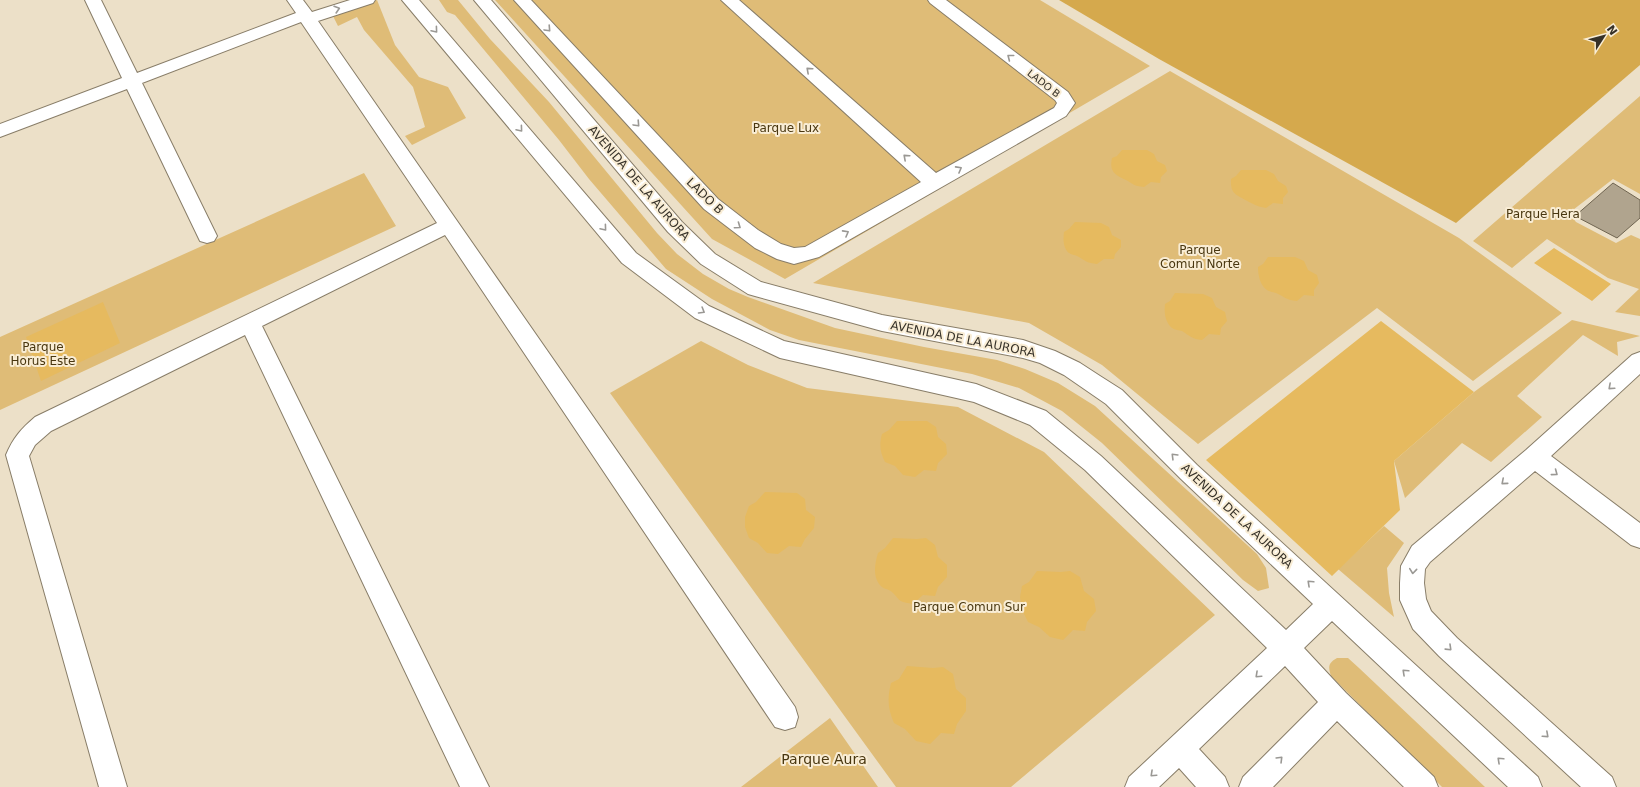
<svg xmlns="http://www.w3.org/2000/svg" width="1640" height="787" viewBox="0 0 1640 787" font-family="'DejaVu Sans',sans-serif">
	<style>
		.green { fill: #dfbc77 }
		.forest { fill: #d5a94d }
		.water { fill: #e6ba5f }
		.building { fill: #b0a48e; stroke: #6f6450 }
		.lines { fill: none; stroke-linecap: round; stroke-linejoin: round }
		.minor-casing { stroke: #887d68; stroke-width: 2 }
		.minor { fill: #fff; fill-rule: evenodd }
		.oneway { stroke: #9a9894 }
		.labels { text-anchor: middle; stroke-width: 4; stroke-linejoin: round; paint-order: stroke }
		.far-street-label { font-size: 10px; fill: #363128; stroke: #f9edd5 }
		.park-label { font-size: 12px; fill: #493710; stroke: #f9edd5 }
		.street-label { font-size: 12px; fill: #363128; stroke: #f9edd5 }
		.near-park-label { font-size: 14px; fill: #493710; stroke: #f9edd5 }
	</style>
	<rect width="100%" height="100%" fill="#ece0c8"/>
	<!-- green -->
	<path class="green" d="M377,0L395,45L419,77L448,87L466,118L412,145L405,136L425,127L413,87L364,30L357,17L338,26L333,16Z
		M439,0H458L490,39L549,102L657,233L677,254L703,274L729,289L748,297L835,328L924,347L997,360L1025,369L1058,383L1095,406L1257,554L1266,568L1269,588L1258,591L1243,580L1102,443L1062,411L1019,388L972,374L799,340L770,330L712,299L666,269L589,179L559,140L455,15L447,12Z
		M495,0H1040L1150,66L785,279L712,239Z
		M1170,71L1459,238L1562,313L1473,381L1377,308L1198,444L1102,365L1029,323L813,283Z
		M1640,96V194L1613,179L1569,213L1576,222L1616,243L1631,235L1640,239V316L1615,312L1639,289L1608,278L1547,239L1512,268L1473,241Z
		M364,173L396,226L0,410V337Z
		M1572,320L1640,336L1617,342L1618,356L1583,335L1517,396L1542,417L1491,462L1462,443L1405,498L1394,461L1474,392Z
		M701,341L748,365L807,388L958,407L1044,452L1215,615L1011,787H896L610,393Z
		M1384,526L1404,543L1387,568L1389,593L1394,617L1338,569Z
		M1337,658H1348L1359,668L1485,787H1442L1331,676C1328,667 1328,663 1337,658Z
		M830,718L878,787H741Z"/>
	<!-- forest -->
	<path class="forest" d="M1059,0H1640V65L1456,223L1159,59Z"/>
	<!-- water -->
	<path class="water" d="M1122,150H1147L1154,154L1157,161L1165,165L1167,171L1161,177L1160,183L1151,182L1144,187C1133,186 1134,184 1126,180C1115,175 1109,172 1112,158L1117,156Z
		M1241,170H1266L1274,174L1278,181L1286,186L1288,192L1283,198V204L1273,203L1266,208C1259,207 1255,205 1249,202C1237,195 1230,195 1231,179L1236,176Z
		M1075,222L1101,223L1109,227L1112,235L1121,240V247L1115,254L1114,259H1104L1097,264C1087,263 1086,261 1079,257C1076,255 1072,255 1069,253C1063,248 1063,239 1064,232L1069,229Z
		M1554,248L1611,284L1592,301L1534,263Z
		M1268,257H1295L1304,261L1308,270L1317,275L1319,283L1314,290V296L1304,295L1297,301C1286,300 1285,297 1276,293C1274,292 1270,292 1267,290C1260,285 1258,275 1258,267L1263,264Z
		M1175,293L1203,294L1212,298L1216,307L1225,312L1227,321L1221,328L1220,335L1209,334L1202,340C1192,339 1190,336 1182,331C1179,330 1175,330 1172,328C1165,322 1164,312 1165,304L1170,301Z
		M103,302L120,343L41,381L26,337Z
		M1381,321L1474,392L1394,461L1400,510L1332,576L1206,460Z
		M897,421H927L936,427L938,437L946,444L947,454L938,463L936,471L924,470L915,477L903,475L895,466L885,462C880,452 879,445 882,434L889,430Z
		M765,492L797,493L805,499L806,510L815,517L814,528L805,539L801,547L789,546L778,554L767,553L758,543L749,538L745,527V517L749,506L756,502Z
		M893,538L917,539L926,538L935,545L938,557L947,565V577L938,587L935,596L923,595L913,604C897,601 902,602 892,592C889,589 883,589 881,586C872,577 875,563 878,553L885,548Z
		M1037,571L1061,572L1070,571L1080,577L1084,591L1094,599L1096,611L1087,622L1085,631L1073,630L1063,640L1050,637L1039,627L1028,622L1022,610L1020,597L1022,586L1029,582Z
		M907,666L933,668L943,667L953,674L956,689L966,698V711L957,724L954,734L941,733L930,744L916,741L905,729L894,723C888,709 887,699 891,683L899,679Z"/>
	<!-- building -->
	<path class="building" d="M1613,183L1640,200V218L1617,238L1575,216Z"/>
	<g class="lines">
		<defs>
			<path id="minor" d="M85,0H101L137,73L296,13L287,0H303L312,12L350,0H375L373,3L318,21L795,707L798,717L795,727L785,730L775,727L445,235L262,326L489,787H460L245,335L51,431L35,445L29,456L127,787H99L6,455C13,438 21,429 35,417L437,223L301,22L142,83L217,236L214,241L207,243L200,241L127,89L0,137V124L122,78Z
				M402,0H419L636,253L709,306L784,341L976,384L1046,411L1101,456L1286,630L1313,604L1181,479L1106,404L1064,375L1040,363L1023,358L882,331L755,296L748,294L701,264L668,232L474,0H491L682,222L715,254L761,282L882,315L1023,340L1055,351L1080,363L1100,376L1122,390L1197,465L1538,777L1542,787H1508L1332,621L1304,648L1346,693L1434,777L1438,787H1404L1337,721L1273,787H1239L1243,777L1318,702L1285,666L1199,749L1225,777L1229,787H1196L1179,768L1159,787H1125L1129,777L1267,648L1085,470L1030,425L974,402L780,358L695,318L622,263Z
				M514,0H531L718,199L758,230L781,244L794,248L805,247L921,182L721,0H739L936,173L1054,108L1057,103L1055,100L930,3L928,0H946L1068,92L1075,103L1066,116L819,257L794,264L777,259L755,248L704,209Z
				M1640,352V374L1551,456L1640,523V548L1631,545L1535,471L1430,562L1425,569L1424,583L1426,599L1431,611L1457,638L1612,777L1616,787H1581L1439,656L1413,629L1400,600V583L1401,566L1412,546L1526,450L1632,355Z"/>
		</defs>
		<!-- minor casing -->
		<use href="#minor" class="minor-casing"/>
		<!-- minor -->
		<use href="#minor" class="minor"/>
	</g>
	<!-- one-way arrows -->
	<defs><path id="oneway-chevron" d="M-2-3.5L2.5 0L-2 3.5" fill="none" stroke-width="1.6" stroke-linecap="round" stroke-linejoin="round"/></defs>
	<g class="oneway">
		<use href="#oneway-chevron" transform="translate(337 9) rotate(-17)"/>
		<use href="#oneway-chevron" transform="translate(548 29) rotate(47)"/>
		<use href="#oneway-chevron" transform="translate(435 30) rotate(50)"/>
		<use href="#oneway-chevron" transform="translate(1010 57) rotate(-142)"/>
		<use href="#oneway-chevron" transform="translate(809 70) rotate(-138)"/>
		<use href="#oneway-chevron" transform="translate(637 124) rotate(47)"/>
		<use href="#oneway-chevron" transform="translate(520 129) rotate(50)"/>
		<use href="#oneway-chevron" transform="translate(906 157) rotate(-138)"/>
		<use href="#oneway-chevron" transform="translate(959 169) rotate(-29)"/>
		<use href="#oneway-chevron" transform="translate(738 226) rotate(35)"/>
		<use href="#oneway-chevron" transform="translate(604 228) rotate(50)"/>
		<use href="#oneway-chevron" transform="translate(846 233) rotate(-29)"/>
		<use href="#oneway-chevron" transform="translate(702 311) rotate(31)"/>
		<use href="#oneway-chevron" transform="translate(1611 387) rotate(138)"/>
		<use href="#oneway-chevron" transform="translate(1174 456) rotate(-135)"/>
		<use href="#oneway-chevron" transform="translate(1555 473) rotate(37)"/>
		<use href="#oneway-chevron" transform="translate(1504 482) rotate(139)"/>
		<use href="#oneway-chevron" transform="translate(1413 571) rotate(96)"/>
		<use href="#oneway-chevron" transform="translate(1310 583) rotate(-137)"/>
		<use href="#oneway-chevron" transform="translate(1449 648) rotate(44)"/>
		<use href="#oneway-chevron" transform="translate(1405 672) rotate(-137)"/>
		<use href="#oneway-chevron" transform="translate(1258 675) rotate(137)"/>
		<use href="#oneway-chevron" transform="translate(1546 735) rotate(42)"/>
		<use href="#oneway-chevron" transform="translate(1280 759) rotate(-45)"/>
		<use href="#oneway-chevron" transform="translate(1500 760) rotate(-137)"/>
		<use href="#oneway-chevron" transform="translate(1153 774) rotate(137)"/>
	</g>
	<g class="labels">
		<!-- far-street labels -->
		<g class="far-street-label">
			<text transform="translate(1044 83) rotate(38)" y="4">LADO B</text>
		</g>
		<!-- park labels -->
		<g class="park-label">
			<text x="786" y="132">Parque Lux</text>
			<text x="1543" y="218">Parque Hera</text>
			<text x="1200" y="254">Parque<tspan x="1200" dy="14">Comun Norte</tspan></text>
			<text x="43" y="351">Parque<tspan x="43" dy="14">Horus Este</tspan></text>
			<text x="969" y="611">Parque Comun Sur</text>
		</g>
		<!-- street labels -->
		<g class="street-label">
			<text transform="translate(639 183) rotate(49)" y="4">AVENIDA DE LA AURORA</text>
			<text transform="translate(705 196) rotate(44)" y="4">LADO B</text>
			<text transform="translate(963 339) rotate(11)" y="4">AVENIDA DE LA AURORA</text>
			<text transform="translate(1237 516) rotate(43)" y="4">AVENIDA DE LA AURORA</text>
		</g>
		<!-- near-park labels -->
		<g class="near-park-label">
			<text x="824" y="764">Parque Aura</text>
		</g>
	</g>
	<!-- north arrow -->
	<g transform="translate(1604 36) rotate(54)" stroke="#f9edd5" stroke-width="3" paint-order="stroke">
	<path d="M0-3L7 15L0 10L-7 15Z" fill="#363128"/>
	<text y="-6" font-size="11" font-weight="bold" text-anchor="middle" fill="#363128">N</text>
	</g>
</svg>
